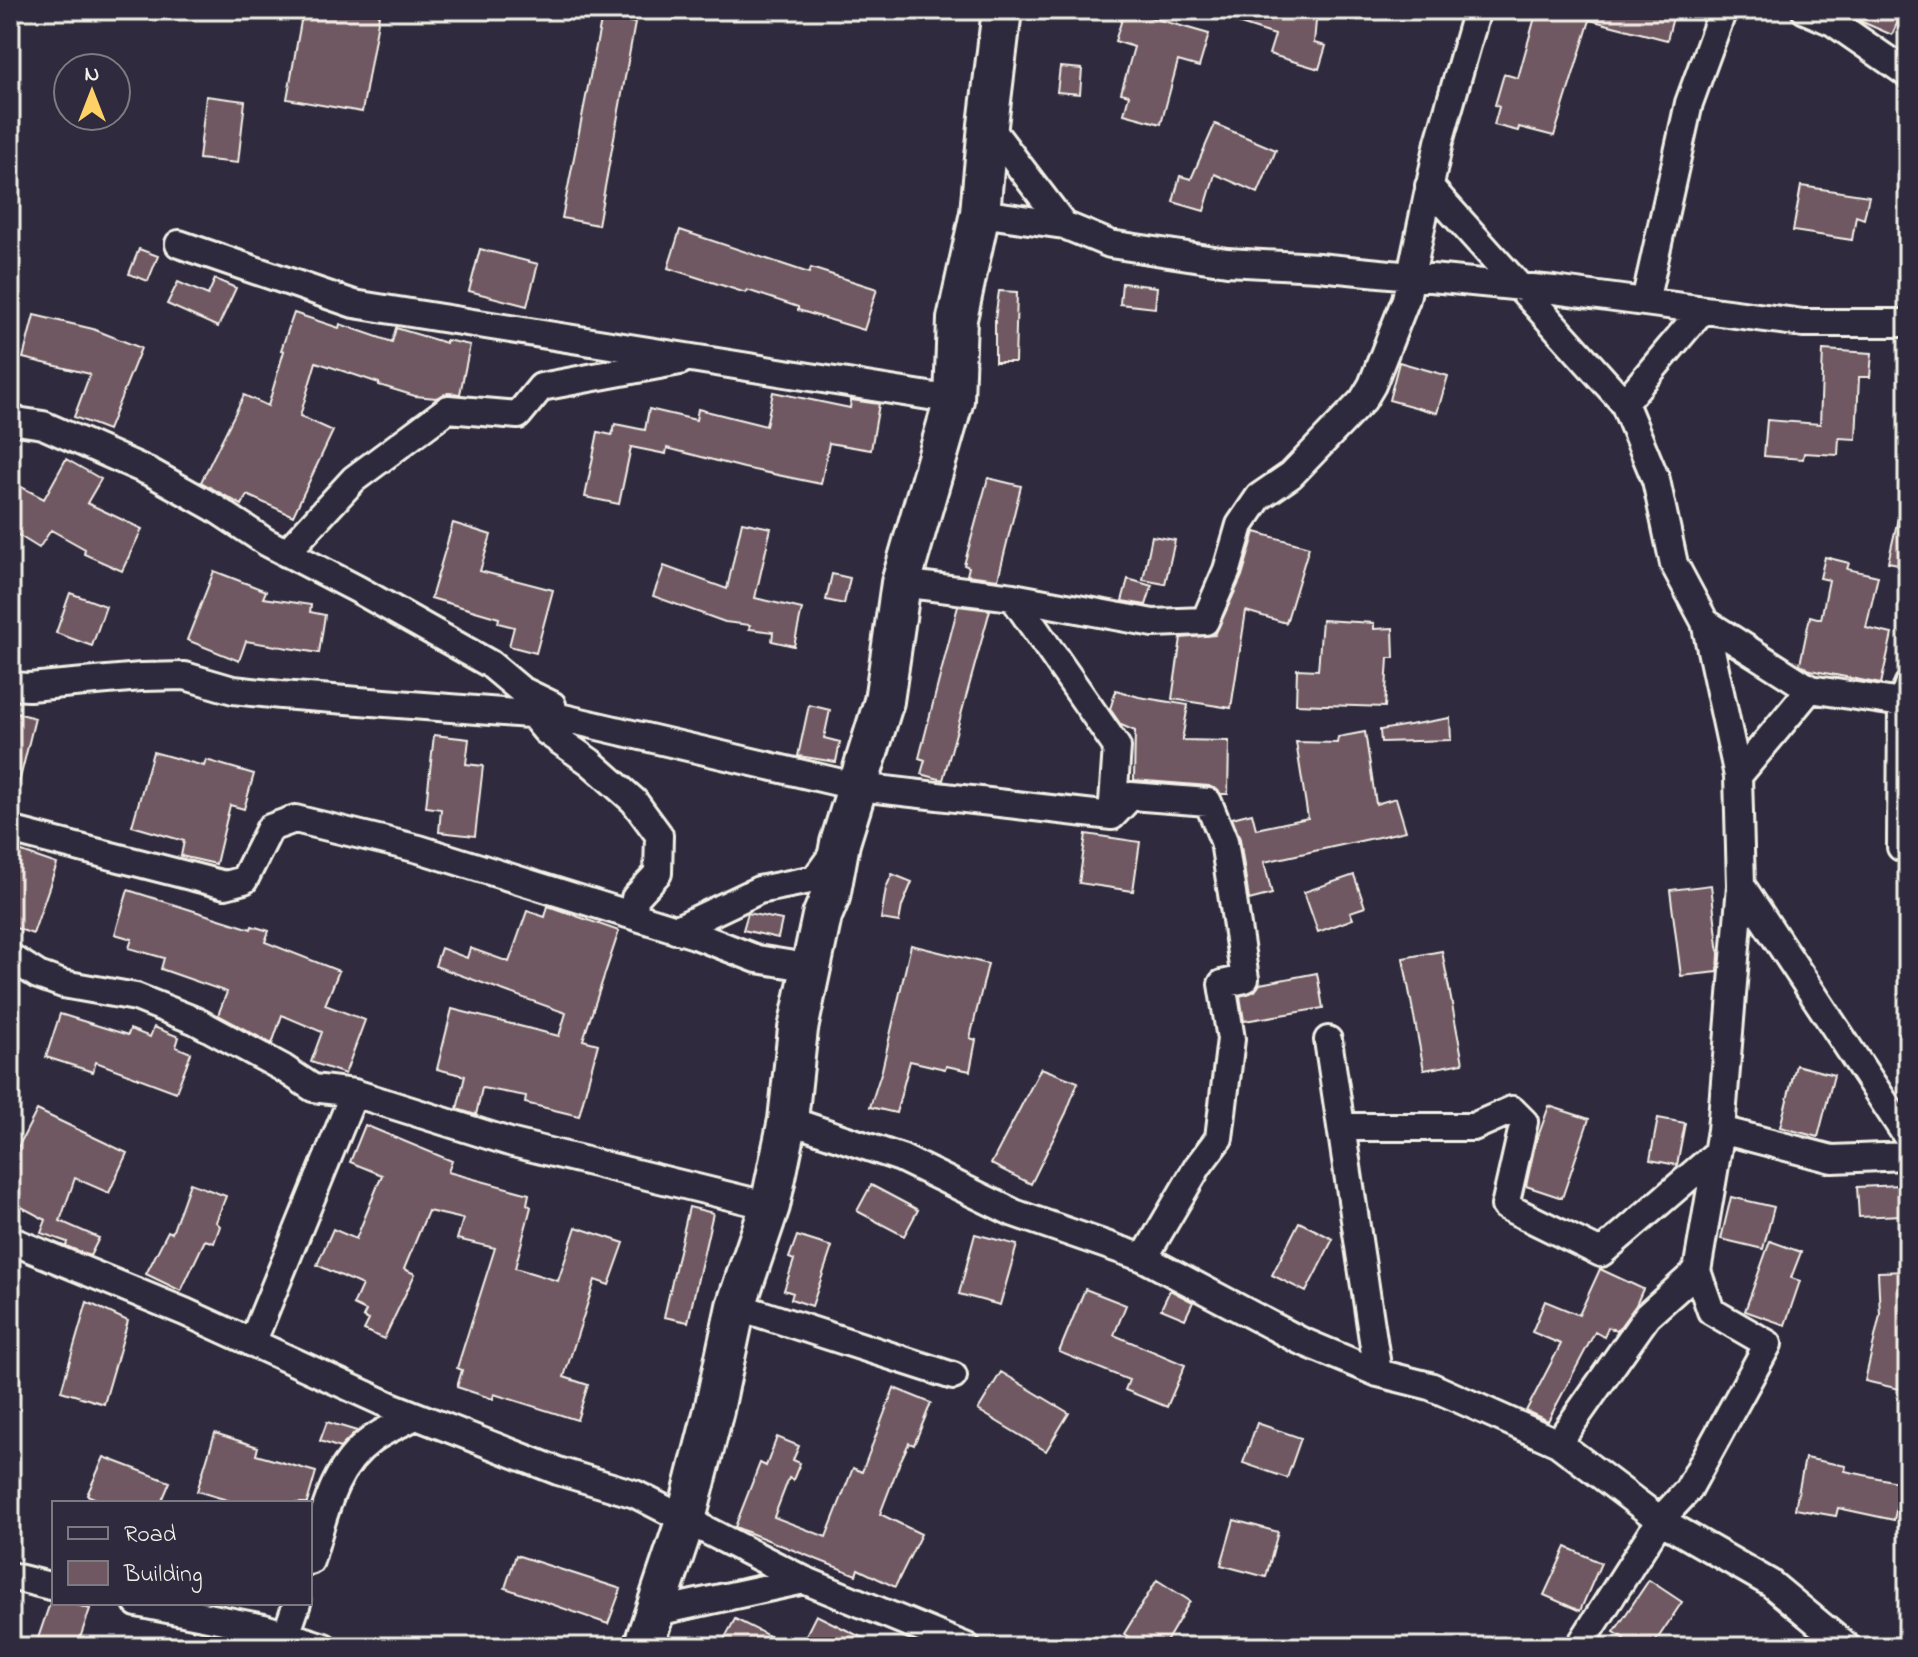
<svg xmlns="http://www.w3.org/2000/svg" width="1918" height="1657" viewBox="0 0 1918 1657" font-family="'Indie Flower',sans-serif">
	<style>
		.building { fill: #6f5862; stroke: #f4f1e8; stroke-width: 2 }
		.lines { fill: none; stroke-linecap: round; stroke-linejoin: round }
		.street-casing { stroke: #f4f1e8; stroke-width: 32 }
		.secondary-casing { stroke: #f4f1e8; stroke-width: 44 }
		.street { stroke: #2f2a3d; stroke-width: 26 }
		.secondary { stroke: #2f2a3d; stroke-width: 38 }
	</style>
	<rect width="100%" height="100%" fill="#2f2a3d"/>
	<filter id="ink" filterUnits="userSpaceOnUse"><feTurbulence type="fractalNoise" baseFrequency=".0125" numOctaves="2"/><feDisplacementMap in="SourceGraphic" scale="16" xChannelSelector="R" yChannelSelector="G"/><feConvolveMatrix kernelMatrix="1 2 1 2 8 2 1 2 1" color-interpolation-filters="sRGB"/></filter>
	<g filter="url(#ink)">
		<!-- building -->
		<path class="building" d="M303,10H380L362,112L287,99Z
			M1125,10L1209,34L1199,67L1178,61L1161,124L1124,114L1129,95L1121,93L1134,47L1115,41Z
			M1210,10H1317L1314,43L1326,46L1319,69L1269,54L1275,35L1209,14Z
			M1537,10H1675L1667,40L1590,20L1554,136L1519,127L1518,131L1494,125L1499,107L1495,105L1504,74L1518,78Z
			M1844,10H1903L1892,35L1860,21Z
			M602,16L635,23L598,225L562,218Z
			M1060,67L1082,69L1080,94L1057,92Z
			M206,96L245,101L238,163L199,159Z
			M1215,124L1276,150L1258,193L1215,174L1204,211L1173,202L1180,176L1191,179Z
			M1801,186L1869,196L1864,219L1856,216L1852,240L1793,231Z
			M680,230L809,273L811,268L877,289L864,330L798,310V307L747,290L746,293L668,268Z
			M139,249L158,256L148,281L129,274Z
			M480,249L538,264L527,306L469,291Z
			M215,279L236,288L218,327L167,304L178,282L208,295Z
			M1122,283L1157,287L1155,308L1120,304Z
			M999,291L1017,292L1015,362H995V319Z
			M294,313L339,328L340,324L392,342L396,328L446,343V340L470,345L460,394L448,393L436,398L415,396L379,385V383L316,362L300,416L333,431L293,516L247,495L242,505L201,482L244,395L268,406L284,351L281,350Z
			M34,315L93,329L141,348L108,430L74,417L90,374L23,358Z
			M1823,350L1872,353L1870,377H1859L1856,439L1839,438L1838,455L1804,453L1803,459L1764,456L1767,420L1820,424Z
			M1399,362L1448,376L1437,413L1389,400Z
			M773,392L850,408L851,400L879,404L871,450L829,443L821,484L744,468L667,448L666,454L631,447L619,504L585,497L598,432L612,435L615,424L645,430L649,409L696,420L698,409L766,426Z
			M66,459L101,479L87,503L142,529L122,571L84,554L85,549L51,530L39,548L10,530V481L44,499Z
			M988,478L1021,486L998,579L967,575L969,567L964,565Z
			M1900,510L1908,511V566L1888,562Z
			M742,522L771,528L755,598L802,609L794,646L772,641L773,632L749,629L750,625L725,622L653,596L664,566L727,589Z
			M453,523L491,535L480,571L553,590L536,653L509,646L514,627L498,623L499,618L431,598Z
			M1255,532L1309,547L1286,623L1246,611L1231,708L1172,699L1181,638L1215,635L1242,576Z
			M1152,536L1175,540L1165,584L1143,580Z
			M1825,557L1849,563L1847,569L1878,576L1866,628L1892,634L1881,684L1810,670L1800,664L1810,616L1821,619L1829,580L1820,578Z
			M214,571L266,591L263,598L311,605L310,612L325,615L319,653L246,641L239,661L187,640Z
			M832,574L850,578L844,604L826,600Z
			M1128,579L1152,586L1146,605L1122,601Z
			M70,593L106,606L92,646L56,633Z
			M958,606L990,610L943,780L921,774L925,760L919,758Z
			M1322,620L1374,623V629L1393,628L1394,658H1388L1385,707L1296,704L1297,669L1318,670Z
			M1116,690L1139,697L1188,705L1182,740L1229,741L1228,794H1221L1209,786L1134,780L1135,731L1121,725L1110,709Z
			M809,705L830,710L824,738L840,742L836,762L798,756Z
			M10,711L35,718L17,791L10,790Z
			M1450,718L1451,740L1381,742L1380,730Z
			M1365,732L1376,804L1396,798L1406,831L1264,862L1272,894L1249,900L1240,839L1232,818L1252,813L1256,829L1308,818L1296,742L1337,743L1338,737Z
			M434,735L469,739L466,764L483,766L475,836L439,832L441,809L426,807Z
			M153,752L204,766L206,760L254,774L244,809L230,805L216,864L181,856L184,841L132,826Z
			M1086,834L1140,842L1133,891L1079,883Z
			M19,851L57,864L33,934L10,926V878Z
			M892,874L912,882L902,906L899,922L881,919L886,888Z
			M1354,875L1365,907L1350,912L1353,919L1318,932L1304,892Z
			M1711,885L1719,954L1718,972L1681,976L1670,890Z
			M128,890L251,929L252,926L269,931L265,942L339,971L325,1005L365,1020L345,1074L311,1062L322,1032L282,1015L272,1044L218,1015L227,992L161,969L164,958L129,948L132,939L115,934Z
			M548,906L619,931L583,1040L598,1044L579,1116L525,1103L526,1096L482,1088L476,1115L457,1109L465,1076L437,1069L452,1009L559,1036L566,1013L435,966L441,948L467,958L470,948L509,962L527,911L545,917Z
			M748,913L782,920L778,938L743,930Z
			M911,945L988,964L970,1038L976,1040L970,1071L946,1066L945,1069L910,1061L896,1113L870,1107L882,1070Z
			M1442,951L1463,1063L1424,1070L1403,958Z
			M1317,973L1323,1008L1244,1021L1240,996L1255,991L1260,984Z
			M60,1014L128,1035L130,1029L150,1037L154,1027L179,1037L176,1047L191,1053L176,1092L96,1062L93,1072L46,1057Z
			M1796,1065L1834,1075L1818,1137L1780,1127Z
			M1041,1068L1078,1082L1066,1113L1031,1184L991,1164Z
			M1549,1106L1589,1119L1562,1198L1526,1186L1535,1145Z
			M37,1110L127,1153L109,1193L75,1178L60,1221L99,1238L90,1256L66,1246L67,1242L41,1233L46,1220L10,1201V1163Z
			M1658,1118L1685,1123L1677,1165L1650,1160Z
			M365,1125L452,1161L448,1172L529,1194L527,1204L531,1207L515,1268L558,1281L576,1227L624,1243L609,1285L595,1280L564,1377L588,1385L577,1420L494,1394L493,1399L457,1387L462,1370L457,1368L495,1248L457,1239L463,1219L428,1211L404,1269L415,1274L384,1339L364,1330L369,1320L363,1317L366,1311L353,1305L362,1285L317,1265L333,1229L356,1239L382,1175L350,1162Z
			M190,1183L226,1196L216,1222L220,1226L214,1243L205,1240L181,1291L146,1274L168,1231L172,1233Z
			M871,1185L918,1210L904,1236L857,1211Z
			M1900,1185L1901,1215L1859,1217L1857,1187Z
			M1731,1197L1774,1207L1763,1249L1721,1239Z
			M689,1207L713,1213L688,1322L664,1317Z
			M1299,1222L1333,1239L1306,1292L1272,1275Z
			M975,1234L1017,1245L1000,1305L959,1294Z
			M797,1236L832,1247L812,1306L791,1299L793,1293L784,1290L794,1260L789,1258Z
			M1770,1241L1801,1252L1791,1278L1800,1281L1785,1325L1745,1311Z
			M1600,1269L1643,1289L1636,1305L1617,1331L1608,1327L1604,1337L1595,1332L1548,1421L1526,1411L1561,1344L1532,1332L1545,1301L1579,1315Z
			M1908,1271V1391L1865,1381L1880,1315L1878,1272Z
			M1085,1289L1126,1305L1114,1335L1185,1365L1167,1407L1125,1390L1129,1380L1059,1352Z
			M1170,1290L1193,1302L1185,1319L1161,1309Z
			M87,1302L128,1321L104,1404L61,1391Z
			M1001,1372L1069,1413L1046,1451L978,1410Z
			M894,1388L931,1403L914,1445L909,1443L900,1462L880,1514L921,1534L895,1587L858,1569L856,1575L735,1527L760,1463L766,1466L777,1437L799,1446L793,1460L800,1463L793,1480L789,1478L774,1517L826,1537L853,1468L862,1472Z
			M327,1422L357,1431L340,1448L320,1441Z
			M1257,1423L1301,1438L1287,1478L1243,1463Z
			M215,1433L258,1447L256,1455L316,1472L307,1503H237L197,1491Z
			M104,1457L170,1482L161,1503H106L87,1495Z
			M1805,1458L1846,1466L1845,1471L1902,1483L1894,1520L1838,1508L1836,1516L1795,1509Z
			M1234,1520L1278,1532L1266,1577L1221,1565Z
			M1566,1547L1601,1563L1580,1611L1544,1595Z
			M516,1555L621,1589L608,1624L505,1588Z
			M1157,1580L1190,1601L1163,1647H1145L1124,1634Z
			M1649,1580L1682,1602L1652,1647H1618L1624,1638L1614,1632Z
			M50,1603H71L90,1609L77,1647H35Z
			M816,1615L881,1647H800Z
			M735,1619L791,1647H720Z"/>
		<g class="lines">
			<defs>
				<path id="street" d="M1805,10L1833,22L1908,74
					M988,125L1064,225
					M1429,186L1624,403
					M980,213L1064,225L1110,244L1227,262L1318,267L1554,290L1803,323H1908
					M179,244L354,304L954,400
					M1645,302L1689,103L1723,10
					M10,420L43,425L152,473L213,507L266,542L357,589L490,664L521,690L552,705L555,716L859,787L1112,816L1131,796L1208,802L1224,841L1245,979L1222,984L1231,1039L1219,1138L1198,1166L1144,1258
					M286,553L354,479L448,409L518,415L541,387L680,361
					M901,583L1013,597L1153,623L1205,621L1227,570L1240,525L1259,497L1291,475L1363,400L1372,385L1406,299L1439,142L1477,10
					M1013,597L1117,747L1112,816
					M1705,622L1810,689L1902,703L1908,685
					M10,686L29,687L141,677L185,676L233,690L281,695L555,716
					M532,714L546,731L590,762L634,801L659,835L658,873L635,898L634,916
					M1738,776L1810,689
					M10,830L225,885L244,880L270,828L295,819L419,849L695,935L757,959L813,968
					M1901,847L1902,703
					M1741,885L1908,1138
					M675,930L759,890L815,879L835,851
					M10,957L38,975L63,984L136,997L196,1021L283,1068L313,1088L354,1093L513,1143L770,1206
					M1328,1040L1378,1373
					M788,1120L901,1158L1014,1213L1144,1258L1299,1340L1378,1373L1430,1386L1558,1443L1660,1520L1770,1583L1847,1647
					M1342,1127H1473L1512,1110L1524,1122L1505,1206L1601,1253L1717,1153
					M1721,1130L1832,1159L1908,1156
					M10,1240L185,1312L391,1406L558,1471L635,1494L804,1580L967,1647
					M736,1306L953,1376
					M252,1343L354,1093
					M1558,1443L1647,1316L1697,1271
					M310,1561C324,1517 331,1469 371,1440C384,1430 401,1424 415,1416
					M10,1576L54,1587
					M137,1603L264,1628L324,1647
					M656,1612L804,1580
					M278,1647L286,1635L297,1603
					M1579,1647L1660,1520L1688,1490L1768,1344L1711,1311L1697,1271L1721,1130L1741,885L1738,776L1705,622L1674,564L1656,480L1624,403L1702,310"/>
				<path id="secondary" d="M643,1647L686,1519L714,1410L736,1306L770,1206L788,1120L798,1029L822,916L830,897L840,843L884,701L901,583L954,400L957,319L980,213L988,125L1002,10"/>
			</defs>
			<!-- street casing -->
			<use href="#street" class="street-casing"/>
			<!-- secondary casing -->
			<use href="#secondary" class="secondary-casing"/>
			<!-- street -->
			<use href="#street" class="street"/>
			<!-- secondary -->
			<use href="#secondary" class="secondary"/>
		</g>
	</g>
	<!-- margin -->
	<rect width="1918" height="1657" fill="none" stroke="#2f2a3d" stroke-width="40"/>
	<rect x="20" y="20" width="1878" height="1617" fill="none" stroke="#f4f1e8" stroke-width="3" filter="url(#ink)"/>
	<!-- legend -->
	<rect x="52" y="1501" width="260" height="104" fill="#2f2a3d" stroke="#7e7a81" stroke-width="2"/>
	<rect x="68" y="1527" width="40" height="12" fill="#2f2a3d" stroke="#7e7a81" stroke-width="2"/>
	<text x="124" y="1541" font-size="24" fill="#f4f1e8">Road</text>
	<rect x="68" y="1561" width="40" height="24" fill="#6f5862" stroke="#7e7a81" stroke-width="2"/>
	<text x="124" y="1581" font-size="24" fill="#f4f1e8">Building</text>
	<!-- north arrow -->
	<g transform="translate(92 92)"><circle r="38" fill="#2f2a3d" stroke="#7e7a81" stroke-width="2"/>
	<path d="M0-6L14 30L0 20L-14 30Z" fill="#ffd166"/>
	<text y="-12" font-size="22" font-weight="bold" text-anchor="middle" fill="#f4f1e8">N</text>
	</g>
</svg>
